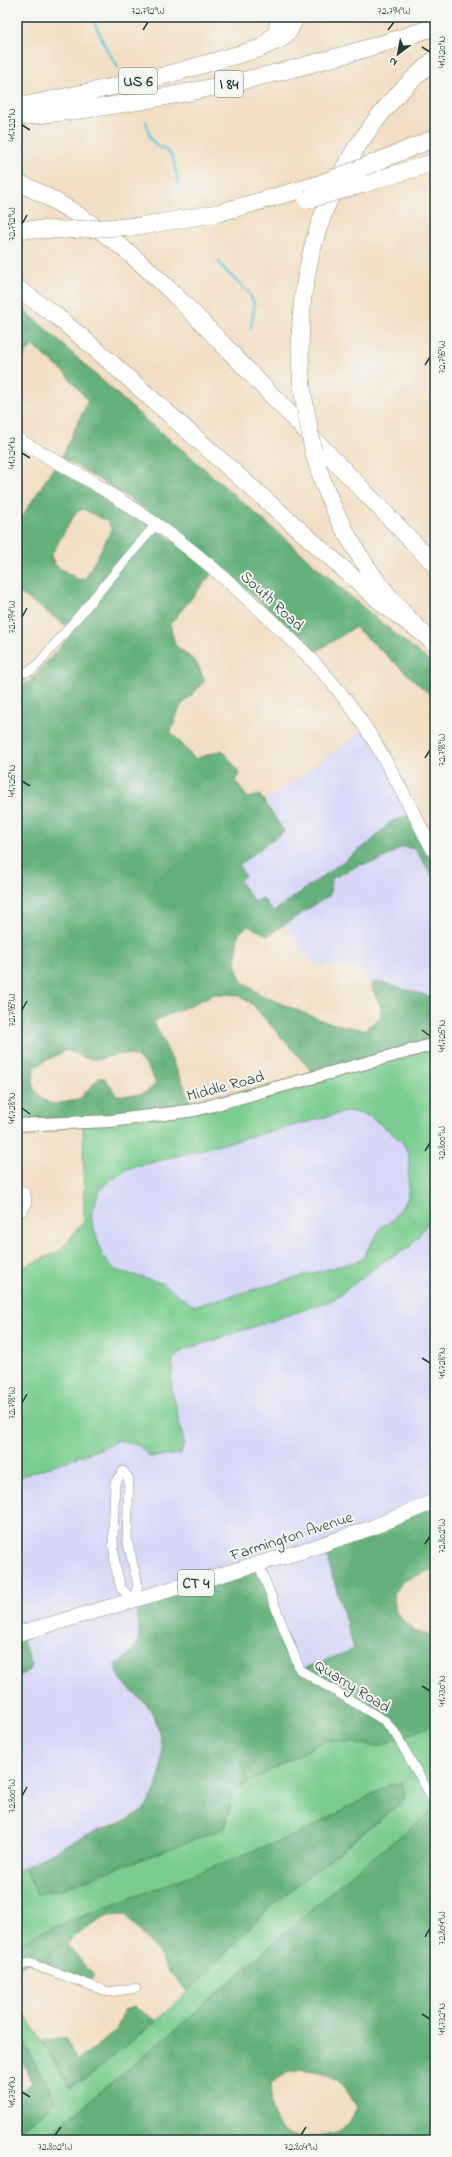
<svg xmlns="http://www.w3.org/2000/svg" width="452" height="2157" viewBox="0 0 452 2157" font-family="'Indie Flower',sans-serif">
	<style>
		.built { fill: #d7d7f8 }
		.green { fill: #7acd8f; stroke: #4c8562; fill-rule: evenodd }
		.forest { fill: #63b07a; stroke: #417657; fill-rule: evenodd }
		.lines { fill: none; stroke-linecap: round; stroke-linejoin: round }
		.stream { stroke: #60c7dd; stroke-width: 2.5 }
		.minor-casing { stroke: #888e7b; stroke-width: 10 }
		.tertiary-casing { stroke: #888e7b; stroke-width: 14 }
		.secondary-casing { stroke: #888e7b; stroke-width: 14 }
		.primary-casing { stroke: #888e7b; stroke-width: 16 }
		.motorway-casing { stroke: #888e7b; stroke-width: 18 }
		.minor { stroke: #fff; stroke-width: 9 }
		.tertiary { stroke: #fff; stroke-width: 12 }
		.secondary { stroke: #fff; stroke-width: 13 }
		.primary { stroke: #fff; stroke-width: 15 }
		.motorway { stroke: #fff; stroke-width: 17 }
		.motorway-bridge-casing { stroke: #888e7b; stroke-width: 18; stroke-linecap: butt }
		.motorway-bridge { stroke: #fff; stroke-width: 17 }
		.ticks { fill: none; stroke: #1f3d34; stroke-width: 1.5 }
		.labels { text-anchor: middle; stroke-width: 4; stroke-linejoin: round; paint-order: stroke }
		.shield { fill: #f6f6f2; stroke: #60746d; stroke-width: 1 }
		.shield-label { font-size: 15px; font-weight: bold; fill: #1f3d34 }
		.street-label { font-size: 16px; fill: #1f3d34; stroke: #f6f6f2 }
		.neatline { fill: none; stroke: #1f3d34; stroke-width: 1.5 }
		.ticks-label { font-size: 10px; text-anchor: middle; fill: #1f3d34 }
	</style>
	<rect width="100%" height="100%" fill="#f6f6f2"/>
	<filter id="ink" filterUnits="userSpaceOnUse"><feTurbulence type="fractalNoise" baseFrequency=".025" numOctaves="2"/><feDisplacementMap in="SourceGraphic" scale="8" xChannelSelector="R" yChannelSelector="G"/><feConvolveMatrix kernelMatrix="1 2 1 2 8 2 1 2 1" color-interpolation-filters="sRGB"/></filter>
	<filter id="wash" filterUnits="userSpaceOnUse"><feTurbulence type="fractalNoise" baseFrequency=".012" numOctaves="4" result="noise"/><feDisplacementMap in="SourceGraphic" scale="16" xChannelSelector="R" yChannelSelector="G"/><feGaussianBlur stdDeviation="0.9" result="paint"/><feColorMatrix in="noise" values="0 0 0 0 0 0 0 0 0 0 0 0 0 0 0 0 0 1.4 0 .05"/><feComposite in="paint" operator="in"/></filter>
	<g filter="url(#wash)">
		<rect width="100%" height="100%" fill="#f2dec2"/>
		<!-- built -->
		<path class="built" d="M366,728L413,813L389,823L369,843L273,912L254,903L240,881L239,865L284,832L264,802Z
			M402,847L415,849L435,880V998L381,982L373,983L368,976L359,969L317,965L306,956L284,924L330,895L331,879L359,865L379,861Z
			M349,1111L369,1116L388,1130L403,1143L409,1155V1198L392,1221L381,1227L361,1260L194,1306L162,1283L115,1270L102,1255L91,1218L98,1193L106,1184L127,1169Z
			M435,1202V1501L323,1544L354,1649L300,1670L133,1601L140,1630L137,1644L129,1657L115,1665L123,1683L135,1693L154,1717L160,1741L162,1761L160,1779L152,1796L142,1811L82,1837L17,1872V1676L27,1672L17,1634V1478L100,1449L118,1440L139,1446L151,1457L173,1400L171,1387L173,1358L184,1350L333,1300L385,1260L409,1248L428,1223Z"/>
		<!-- green -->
		<path class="green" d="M435,1044V1202L428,1223L409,1248L385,1260L333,1300L184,1350L173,1358L171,1387L184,1442L181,1454L150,1457L139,1446L118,1440L100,1449L17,1478V1270L60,1251L84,1221L83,1122L140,1118ZM349,1111L369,1116L388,1130L403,1143L409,1155L408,1198L392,1221L381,1227L361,1260L194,1306L162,1283L115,1270L102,1255L91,1218L98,1193L106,1184L127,1169Z
			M435,1724V1809L354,1872L181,2025L42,2140H17V2132L50,2108L55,2100L17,2030V2002L70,2087L86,2078L167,2012L271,1906L395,1808L391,1784L303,1832L42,1932L17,1944V1872L25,1867L36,1894L56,1891L225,1828L233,1791L326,1740L379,1746Z"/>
		<!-- forest -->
		<path class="forest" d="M17,303L148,422L185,452L371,614L435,666V699L355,627L316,652L225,570L132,500L62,457L88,401L66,374L32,345L17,367Z
			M54,467L69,468L215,570L170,624L175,645L196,662L205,681L180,707L171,732L195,759L222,750L239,772L236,783L248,798L260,795L284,831L239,865L245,876L240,881L254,902L263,898L273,912L369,843L389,823L413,813L435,854V880L415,849L402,847L379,861L359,865L331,879L330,895L268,935L248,926L238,934L236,968L242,982L263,996L326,1022L364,1030L380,1018L381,1007L372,988L373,983L381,982L435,998V1044L315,1075L252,1004L238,995L215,994L154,1021L195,1110L17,1125V691L20,686L30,681L74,631L17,591V520L23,515ZM83,509L107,521L112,529L85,579H77L55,565L51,555L76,512ZM67,1050C77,1054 87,1060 99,1059C108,1058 117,1053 126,1054C141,1055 150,1071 156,1083C147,1096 131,1096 116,1095L105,1078H99L78,1100L53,1104L44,1100L33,1088L34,1067Z
			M435,1501V1568L404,1581L393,1593L396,1612L414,1631L435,1637V1724L379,1746L325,1740L233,1791L225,1828L56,1891L36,1894L25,1867C44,1857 63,1846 82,1837C95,1831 134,1820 143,1810C164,1785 166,1748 155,1718C149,1704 134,1694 124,1684C120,1680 118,1671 115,1665C146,1647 141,1631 133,1600L259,1565L300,1670L354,1649L323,1544Z
			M20,1633L32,1667L27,1672L17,1676V1634Z
			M402,1782L405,1793L403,1801L271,1906L188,1992L170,1974L156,1950L126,1915L106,1916L79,1932L67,1944L94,1976L87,1984L29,1963L17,1967V1944L42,1932L303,1832L391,1784Z
			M435,1809V2140H42L181,2025L354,1872ZM302,2070C336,2075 339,2077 357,2107C349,2130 338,2133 315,2136C310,2136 302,2139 297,2137C273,2132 268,2104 271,2083L287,2073Z
			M134,2007L157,2021L86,2078L70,2087L42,2041L66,2037L77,2061L116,2031L124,2010Z
			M23,2041L55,2100L50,2108L17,2132V2093L32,2083L28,2070L17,2059V2050Z"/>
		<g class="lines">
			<!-- stream -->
			<path class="stream" d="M92,17L106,48L118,67
				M146,121C148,129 149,139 156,144C161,148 167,149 171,155C177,164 174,173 178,182
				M218,260C226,277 250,286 254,304C255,309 251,323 251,329"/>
		</g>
	</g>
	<g filter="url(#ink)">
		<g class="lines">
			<defs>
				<path id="minor" d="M17,675L32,670L39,663L156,524
					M17,1188L26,1193L27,1204L23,1211L17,1214
					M123,1471L129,1479L127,1539L138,1585L133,1600L121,1588L115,1565L113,1538L115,1483Z
					M259,1565L300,1670L385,1721L395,1733L435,1803
					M17,1967L29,1963L109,1992L136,1988"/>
				<path id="tertiary" d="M17,1125L111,1121L195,1110L435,1044"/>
				<path id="secondary" d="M17,439C74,471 131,504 183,544C214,568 243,594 272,621C303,650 333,680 357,715C387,758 410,808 435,854"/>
				<path id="primary" d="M17,1634L309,1549L371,1528L435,1501"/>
				<path id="motorway" d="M268,42L277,32L279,17
					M17,107L159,77L258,49L281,39L289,31L296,17
					M17,117C160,104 299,72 435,27
					M374,163L435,138
					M17,182C116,225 182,302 255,378C315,440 375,503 435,565
					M363,184L435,162
					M141,226L218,213L314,186
					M17,229L65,230
					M17,288L55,315L91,345L383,604L421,632
					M302,388C290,258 334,144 435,59
					M313,450C332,524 378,594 435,644"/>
			</defs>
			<!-- minor casing -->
			<use href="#minor" class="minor-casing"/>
			<!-- tertiary casing -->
			<use href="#tertiary" class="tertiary-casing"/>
			<!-- secondary casing -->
			<use href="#secondary" class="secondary-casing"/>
			<!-- primary casing -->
			<use href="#primary" class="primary-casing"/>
			<!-- motorway casing -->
			<use href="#motorway" class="motorway-casing"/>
			<!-- minor -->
			<use href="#minor" class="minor"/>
			<!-- tertiary -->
			<use href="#tertiary" class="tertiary"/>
			<!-- secondary -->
			<use href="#secondary" class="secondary"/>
			<!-- primary -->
			<use href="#primary" class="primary"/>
			<!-- motorway -->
			<use href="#motorway" class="motorway"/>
			<defs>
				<path id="motorway-bridge" d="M314,186L374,163
					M307,200L363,184
					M65,230L141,226
					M302,388L313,450"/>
			</defs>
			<!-- motorway-bridge casing -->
			<use href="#motorway-bridge" class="motorway-bridge-casing"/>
			<!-- motorway-bridge -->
			<use href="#motorway-bridge" class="motorway-bridge"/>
		</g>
	</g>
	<!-- ticks -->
	<path class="ticks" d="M143,30L148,22M388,30L394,22M422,47L430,52M22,125L30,130M22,224L27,215M425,365L430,357M22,453L30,458M22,617L27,608M425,758L430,750M22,781L30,786M22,1010L27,1001M422,1030L430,1036M22,1108L30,1114M425,1151L430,1143M422,1358L430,1363M22,1403L27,1394M425,1544L430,1536M422,1686L430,1691M22,1796L27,1787M425,1937L430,1928M422,2014L430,2019M22,2092L30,2097M55,2135L61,2127M301,2135L306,2127"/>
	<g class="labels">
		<!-- shield labels -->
		<g class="shield">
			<rect x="119" y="68" width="38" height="26" rx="3"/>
			<rect x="215" y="71" width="28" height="26" rx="3"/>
			<rect x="178" y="1570" width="36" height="26" rx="3"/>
		</g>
		<g class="shield-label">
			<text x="138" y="86">US 6</text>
			<text x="229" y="89">I 84</text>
			<text x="196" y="1588">CT 4</text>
		</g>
		<!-- street labels -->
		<g class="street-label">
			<text transform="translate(273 600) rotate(43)" y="6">South Road</text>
			<text transform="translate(225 1085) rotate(-15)" y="6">Middle Road</text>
			<text transform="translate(291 1535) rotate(-18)" y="6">Farmington Avenue</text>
			<text transform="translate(353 1685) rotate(32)" y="6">Quarry Road</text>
		</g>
	</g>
	<!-- margin -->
	<rect width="452" height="2157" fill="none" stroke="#f6f6f2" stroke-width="44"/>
	<!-- north arrow -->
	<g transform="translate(398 54) rotate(212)" stroke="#f6f6f2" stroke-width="3" paint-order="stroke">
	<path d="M0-3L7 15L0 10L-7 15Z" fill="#1f3d34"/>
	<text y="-6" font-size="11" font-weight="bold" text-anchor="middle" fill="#1f3d34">N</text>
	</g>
	<rect x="22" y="22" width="408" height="2113" class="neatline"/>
	<g class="ticks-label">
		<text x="148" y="14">72.792°W</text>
		<text x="394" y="14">72.794°W</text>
		<text transform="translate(441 52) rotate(-90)" y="4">41.720°N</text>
		<text transform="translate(11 125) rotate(-90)" y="4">41.722°N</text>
		<text transform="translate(11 224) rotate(-90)" y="4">72.792°W</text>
		<text transform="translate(441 357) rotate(-90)" y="4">72.796°W</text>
		<text transform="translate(11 453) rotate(-90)" y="4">41.724°N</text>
		<text transform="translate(11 617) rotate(-90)" y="4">72.794°W</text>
		<text transform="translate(441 750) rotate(-90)" y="4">72.798°W</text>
		<text transform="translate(11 781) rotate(-90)" y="4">41.726°N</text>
		<text transform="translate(11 1010) rotate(-90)" y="4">72.796°W</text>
		<text transform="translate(441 1036) rotate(-90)" y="4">41.726°N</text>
		<text transform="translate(11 1108) rotate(-90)" y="4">41.728°N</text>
		<text transform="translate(441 1143) rotate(-90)" y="4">72.800°W</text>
		<text transform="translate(441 1363) rotate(-90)" y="4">41.728°N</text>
		<text transform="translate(11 1403) rotate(-90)" y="4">72.798°W</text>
		<text transform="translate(441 1536) rotate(-90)" y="4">72.802°W</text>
		<text transform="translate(441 1691) rotate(-90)" y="4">41.730°N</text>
		<text transform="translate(11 1796) rotate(-90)" y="4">72.800°W</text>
		<text transform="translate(441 1928) rotate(-90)" y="4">72.804°W</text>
		<text transform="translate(441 2019) rotate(-90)" y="4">41.732°N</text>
		<text transform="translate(11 2092) rotate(-90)" y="4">41.734°N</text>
		<text x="55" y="2150">72.802°W</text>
		<text x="301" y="2150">72.804°W</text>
	</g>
</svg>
